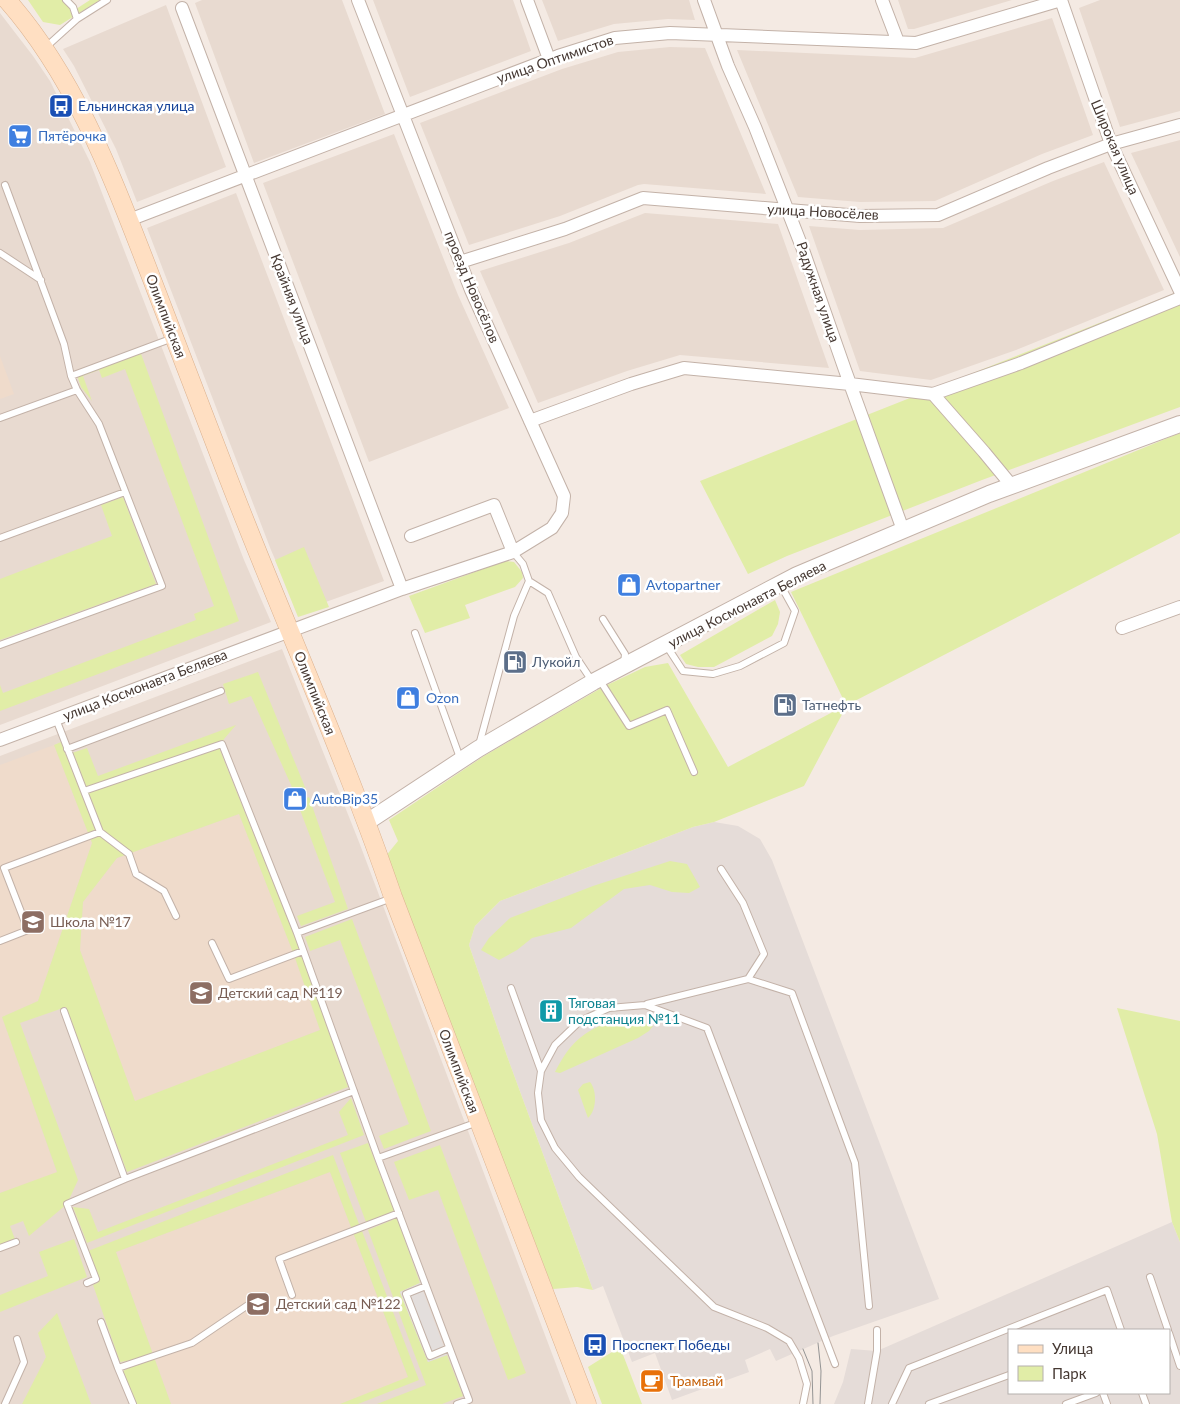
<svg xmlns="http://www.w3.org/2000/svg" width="1180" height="1404" viewBox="0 0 1180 1404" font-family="Lato,sans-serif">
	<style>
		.residential { fill: #e8dad0 }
		.industrial { fill: #e5dcd8; fill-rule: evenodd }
		.education { fill: #efdbcb }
		.green { fill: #e1eda7; fill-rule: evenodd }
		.parking { fill: #e3dedc }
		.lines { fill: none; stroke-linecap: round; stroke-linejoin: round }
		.service-casing { stroke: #c3b2a8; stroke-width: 8 }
		.minor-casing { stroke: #c3b2a8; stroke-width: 14 }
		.tertiary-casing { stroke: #c3b2a8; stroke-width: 18 }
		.secondary-casing { stroke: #dcb28f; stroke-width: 19 }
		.service { stroke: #fff; stroke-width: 6 }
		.minor { stroke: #fff; stroke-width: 12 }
		.tertiary { stroke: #fff; stroke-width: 16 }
		.secondary { stroke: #ffdfc2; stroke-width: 18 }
		.tram { stroke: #949494; stroke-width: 1 }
		.labels { text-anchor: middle; stroke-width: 5; stroke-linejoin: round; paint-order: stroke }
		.street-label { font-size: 14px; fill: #463933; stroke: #fff }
		.transit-label { font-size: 14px; fill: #164399; stroke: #fff; text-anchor: start }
		.shop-label { font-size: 14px; fill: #366cbe; stroke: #fff; text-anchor: start }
		.service-label { font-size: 14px; fill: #4e5e75; stroke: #fff; text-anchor: start }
		.education-label { font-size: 14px; fill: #785e54; stroke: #fff; text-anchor: start }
		.culture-label { font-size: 14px; fill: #0d838f; stroke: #fff; text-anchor: start }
		.food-label { font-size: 14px; fill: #c56008; stroke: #fff; text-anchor: start }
	</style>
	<rect width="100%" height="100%" fill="#f4eae3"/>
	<!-- residential -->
	<path class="residential" d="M202,0H342L385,114L254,163L195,3Z
		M373,0H513L531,51L410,97Z
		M542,0H689L695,20L668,19L614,24L558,41Z
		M898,0H1012L914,29H908Z
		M1100,0H1180V111L1120,127L1079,8Z
		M166,5L226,167L137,202L116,149L74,66L63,49Z
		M0,13L33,56L50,81L90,162L244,560L271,622L0,725Z
		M1052,18L1093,135L1042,154L935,201L860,202L798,197L737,50L915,58Z
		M670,47L705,48L766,194L644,184L638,185L560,216L469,245L420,123L562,69L618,52Z
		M394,134L458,295L509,408L369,462L263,183Z
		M1180,140V257L1131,153Z
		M1104,162L1164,290L1016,350L931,380L860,371L809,226L860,230L943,228L1053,181Z
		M236,193L384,581L298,612L271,550L147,228Z
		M645,213L778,224L829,368L680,355L627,371L538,403L480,271L569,243Z
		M282,649L359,842L571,1404H0V756Z"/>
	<!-- industrial -->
	<path class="industrial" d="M714,822L738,826L760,839L772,860L939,1299L833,1336L776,1361L770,1349L745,1360L749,1372L672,1400L655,1353L632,1362L603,1286L593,1290L507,1056L469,945L475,926L500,901L693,827Z
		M1172,1222L1180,1242V1404H834L843,1382L851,1349L877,1351ZM1009,1330H1169V1393H1009Z"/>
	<!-- education -->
	<path class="education" d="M0,356L14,394L0,399Z
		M54,745L92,843L38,1001L2,1017L57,1173L0,1193V765Z
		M239,814L294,955L320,1030L135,1102L80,950L83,902L117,858Z
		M330,1172L408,1378L340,1404H171L116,1252Z"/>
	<!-- green -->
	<path class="green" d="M28,0H62L73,11L90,0H100L60,25L43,22Z
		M1180,291V407L982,480L787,556L748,574L700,481Z
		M140,351L239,621L0,711V685L3,693L196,620L194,614L214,606L125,369L102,378L99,370L83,376L92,401L81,387L77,375Z
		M1180,433V533L847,705L804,786L714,822L693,827L500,901L475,926L469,945L507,1056L593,1290L577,1287L553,1289L385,857L398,841L389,820L484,756L603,687L645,667L668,663L728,767L846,705L791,592Z
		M123,497L156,584L0,640V579L112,536L101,505Z
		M304,547L329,607L298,617L275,560Z
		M505,561L514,562L522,572L523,578L515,587L465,605L470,618L425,633L409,596Z
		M775,600L780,612L778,624L772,636L714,667H698L686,664L680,655Z
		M258,672L307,792L296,796L251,696L229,704L223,684Z
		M236,725L224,739L220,750L300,950L294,954L302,955L348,1087L127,1172L66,1007L20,1023L78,1180L67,1204L29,1236L23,1221L10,1226L16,1242L0,1248V1193L57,1172L2,1017L38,1001L92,843L54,745L61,742L66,755L87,748L98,776ZM239,814L294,955L320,1030L135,1101L80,950L83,902L117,858Z
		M309,797L348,909L301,926L297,916L335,902L297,802Z
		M670,861L687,864L700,887L689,893L672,892L650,885L624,889L571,928L532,938L517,950L499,960L481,950L489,938L510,918L593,886Z
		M352,919L431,1131L384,1149L379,1136L409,1124L340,940L310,951L305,937Z
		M1117,1008L1180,1021V1242L1172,1222L1157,1134Z
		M612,1021H637L653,1026L649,1031L638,1038L560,1073L555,1072C570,1043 582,1032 612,1021Z
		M590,1082C597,1090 597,1110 588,1118L578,1090L583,1084Z
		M351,1098L364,1135L87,1243L73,1207L89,1209L98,1232L348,1135L339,1112Z
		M368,1143L394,1211L366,1222L340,1153Z
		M440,1145L526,1373L508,1380L438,1190L409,1200L394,1162Z
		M333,1155L359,1224L354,1231H362L419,1380L358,1404H340L408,1377L330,1172L116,1252L171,1404H135L123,1371L150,1357L120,1362L93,1285L99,1282L88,1251Z
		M397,1218L420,1283L400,1292L428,1362L447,1355L463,1396L442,1404H377L426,1385L368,1230Z
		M74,1239L87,1277L0,1312V1295L48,1276L39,1252Z
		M57,1313L91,1404H22L46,1357L38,1333Z
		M620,1347L642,1404H602L588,1367Z"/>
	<!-- parking -->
	<path class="parking" d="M420,1283L447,1355L428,1362L400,1292Z"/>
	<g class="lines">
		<defs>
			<path id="service" d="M66,0L73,7L77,19
				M46,47L77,19L107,0
				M0,253L41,280
				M71,376L173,338
				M0,418L77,390
				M0,538L125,492
				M529,581L548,593L576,657L592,681
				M603,619L625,654L624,664
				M415,633L460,758
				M0,645L162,586L99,424L77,390L71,376L64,344L5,185
				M666,645L683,671L713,674L740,666L784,643L795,611L780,584
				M599,679L629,726L667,710L694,772
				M56,719L84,791L222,744L297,933L378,1158L469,1400L457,1404
				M479,745L514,616L529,581L523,564L513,552
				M67,749L221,691
				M84,791L100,832L129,854L136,874L164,891L176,916
				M721,869L743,903L764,954L748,979
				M297,933L392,898
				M0,941L28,930L4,868L100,832
				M212,943L229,979L303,951
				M511,988L541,1071
				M647,1004L748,979L792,993L855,1163L869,1306
				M64,1011L125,1179
				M378,1158L478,1122
				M0,1248L16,1242
				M1150,1277L1168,1330
				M87,1283L96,1279L67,1204L125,1179L354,1091
				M426,1286L406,1294L430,1356L449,1348
				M292,1295L279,1259L399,1213
				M101,1322L118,1368L133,1404
				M1169,1333L1180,1366
				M118,1368L192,1343L248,1305
				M1103,1393L1107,1404
				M1142,1393L1146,1404
				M5,1404L24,1362L17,1339
				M803,1404L807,1384L799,1358L789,1341L767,1328L714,1307L579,1177L555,1148L541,1120L538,1093L541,1071L555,1045L580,1021L609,1008L645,1005L707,1028L835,1364
				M868,1404L877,1351V1330
				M892,1404L909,1368L1107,1290L1121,1330
				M929,1404L1009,1375
				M1066,1404L1096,1393"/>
			<path id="minor" d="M527,0L549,59
				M704,0L728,66L755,127L802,247L845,370L903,530
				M882,0L898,42
				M1061,0L1111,144L1180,291
				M182,8L402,589
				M129,220L558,56L615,38L670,33L916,43L1061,0
				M460,262L565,229L643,198L860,216L938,215L1048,168L1111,144L1180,125
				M933,394L984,452L1012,486
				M530,421L631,384L684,368L850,384L933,394L1021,363L1180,298
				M411,536L494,505L513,552
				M1122,628L1180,607
				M0,740L402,589L513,552L552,528L562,513L564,496L471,290L358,0"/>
			<path id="tertiary" d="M367,822L478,749L593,682L797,575L989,494L1180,424"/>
			<path id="secondary" d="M7,0C74,76 110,171 146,264C172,332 198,399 224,467C279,611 343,751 393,897L587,1404"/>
		</defs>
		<!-- service casing -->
		<use href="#service" class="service-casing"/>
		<!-- minor casing -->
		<use href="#minor" class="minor-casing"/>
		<!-- tertiary casing -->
		<use href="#tertiary" class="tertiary-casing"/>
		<!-- secondary casing -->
		<use href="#secondary" class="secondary-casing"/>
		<!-- service -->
		<use href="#service" class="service"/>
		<!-- minor -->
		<use href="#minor" class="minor"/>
		<!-- tertiary -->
		<use href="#tertiary" class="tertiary"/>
		<!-- secondary -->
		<use href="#secondary" class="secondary"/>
		<!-- tram -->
		<path class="tram" d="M818,1343L821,1371L820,1404
			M803,1349L812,1371L813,1404"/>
	</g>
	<!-- icons -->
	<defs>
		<symbol id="bus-square" viewBox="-11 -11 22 22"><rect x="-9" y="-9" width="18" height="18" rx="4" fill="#1a4fb4" stroke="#fff"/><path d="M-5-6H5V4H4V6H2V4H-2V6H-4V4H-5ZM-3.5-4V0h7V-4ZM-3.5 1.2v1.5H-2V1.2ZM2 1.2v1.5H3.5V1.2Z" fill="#fff"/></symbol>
		<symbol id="supermarket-square" viewBox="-11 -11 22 22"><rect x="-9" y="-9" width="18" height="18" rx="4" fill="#3f7fe0" stroke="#fff"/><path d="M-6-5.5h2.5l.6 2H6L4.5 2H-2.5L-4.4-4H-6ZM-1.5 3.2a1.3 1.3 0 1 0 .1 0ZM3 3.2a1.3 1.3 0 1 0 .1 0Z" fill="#fff"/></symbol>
		<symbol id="shop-square" viewBox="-11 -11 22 22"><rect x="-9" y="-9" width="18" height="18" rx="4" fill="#3f7fe0" stroke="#fff"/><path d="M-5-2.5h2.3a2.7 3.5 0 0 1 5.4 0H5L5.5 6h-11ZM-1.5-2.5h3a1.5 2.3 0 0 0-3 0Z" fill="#fff"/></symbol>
		<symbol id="fuel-square" viewBox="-11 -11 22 22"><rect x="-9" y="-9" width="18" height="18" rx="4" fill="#5c6f8a" stroke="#fff"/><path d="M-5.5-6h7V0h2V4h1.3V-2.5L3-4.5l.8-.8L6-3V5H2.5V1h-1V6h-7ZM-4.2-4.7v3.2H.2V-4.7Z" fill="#fff"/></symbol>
		<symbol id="school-square" viewBox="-11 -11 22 22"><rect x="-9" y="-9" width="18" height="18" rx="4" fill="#8d6e63" stroke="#fff"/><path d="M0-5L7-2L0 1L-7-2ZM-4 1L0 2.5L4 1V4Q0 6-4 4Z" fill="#fff"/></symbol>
		<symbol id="building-square" viewBox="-11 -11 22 22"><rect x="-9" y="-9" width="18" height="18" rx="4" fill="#0f9aa8" stroke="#fff"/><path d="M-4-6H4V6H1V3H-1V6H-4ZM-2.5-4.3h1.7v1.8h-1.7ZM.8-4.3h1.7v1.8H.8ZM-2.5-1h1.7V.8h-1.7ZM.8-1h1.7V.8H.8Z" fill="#fff"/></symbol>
		<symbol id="cafe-square" viewBox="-11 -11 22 22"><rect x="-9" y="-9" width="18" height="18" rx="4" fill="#e8710a" stroke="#fff"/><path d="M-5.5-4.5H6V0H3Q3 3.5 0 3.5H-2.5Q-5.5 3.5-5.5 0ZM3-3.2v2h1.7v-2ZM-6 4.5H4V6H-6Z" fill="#fff"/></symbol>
	</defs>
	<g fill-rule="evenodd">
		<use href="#bus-square" x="47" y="92" width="28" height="28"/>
		<use href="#supermarket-square" x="6" y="122" width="28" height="28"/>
		<use href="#shop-square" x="615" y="571" width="28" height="28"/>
		<use href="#fuel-square" x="501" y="648" width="28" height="28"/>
		<use href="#shop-square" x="394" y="684" width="28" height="28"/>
		<use href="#fuel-square" x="771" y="691" width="28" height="28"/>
		<use href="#shop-square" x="281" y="785" width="28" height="28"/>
		<use href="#school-square" x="19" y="908" width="28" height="28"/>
		<use href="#school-square" x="187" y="979" width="28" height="28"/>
		<use href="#building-square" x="537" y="997" width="28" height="28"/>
		<use href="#school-square" x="244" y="1290" width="28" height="28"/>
		<use href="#bus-square" x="581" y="1331" width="28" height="28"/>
		<use href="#cafe-square" x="638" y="1367" width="28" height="28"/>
	</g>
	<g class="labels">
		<!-- street labels -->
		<g class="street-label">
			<text transform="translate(555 59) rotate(-19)" y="5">улица Оптимистов</text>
			<text transform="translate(1115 147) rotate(67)" y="5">Широкая улица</text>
			<text transform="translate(823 212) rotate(3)" y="5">улица Новосёлев</text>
			<text transform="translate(472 287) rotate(67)" y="5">проезд Новосёлов</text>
			<text transform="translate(818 292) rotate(71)" y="5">Радужная улица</text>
			<text transform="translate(292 299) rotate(69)" y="5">Крайняя улица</text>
			<text transform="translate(166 316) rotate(69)" y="5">Олимпийская</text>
			<text transform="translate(747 604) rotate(-27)" y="5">улица Космонавта Беляева</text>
			<text transform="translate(145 685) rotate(-21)" y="5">улица Космонавта Беляева</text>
			<text transform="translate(315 693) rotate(68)" y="5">Олимпийская</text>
			<text transform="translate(459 1071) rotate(69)" y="5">Олимпийская</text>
		</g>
		<!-- transit labels -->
		<g class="transit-label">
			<text x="78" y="111">Ельнинская улица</text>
			<text x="612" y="1350">Проспект Победы</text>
		</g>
		<!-- shop labels -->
		<g class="shop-label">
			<text x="38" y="141">Пятёрочка</text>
			<text x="646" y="590">Avtopartner</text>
			<text x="426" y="703">Ozon</text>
			<text x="312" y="804">AutoBip35</text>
		</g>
		<!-- service labels -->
		<g class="service-label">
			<text x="532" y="667">Лукойл</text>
			<text x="802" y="710">Татнефть</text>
		</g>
		<!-- education labels -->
		<g class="education-label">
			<text x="50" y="927">Школа №17</text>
			<text x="218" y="998">Детский сад №119</text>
			<text x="276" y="1309">Детский сад №122</text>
		</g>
		<!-- culture labels -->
		<g class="culture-label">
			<text x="568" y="1008">Тяговая<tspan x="568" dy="16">подстанция №11</tspan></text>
		</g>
		<!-- food labels -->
		<g class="food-label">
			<text x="670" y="1386">Трамвай</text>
		</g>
	</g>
	<!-- legend -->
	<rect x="1008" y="1329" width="162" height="65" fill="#ffffff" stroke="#b5b0ad"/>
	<rect x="1018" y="1345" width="25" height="8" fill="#ffdfc2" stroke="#b5b0ad"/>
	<text x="1052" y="1354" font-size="15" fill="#463933">Улица</text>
	<rect x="1018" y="1366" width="25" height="15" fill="#e1eda7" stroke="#b5b0ad"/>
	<text x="1052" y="1379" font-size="15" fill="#463933">Парк</text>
</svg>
